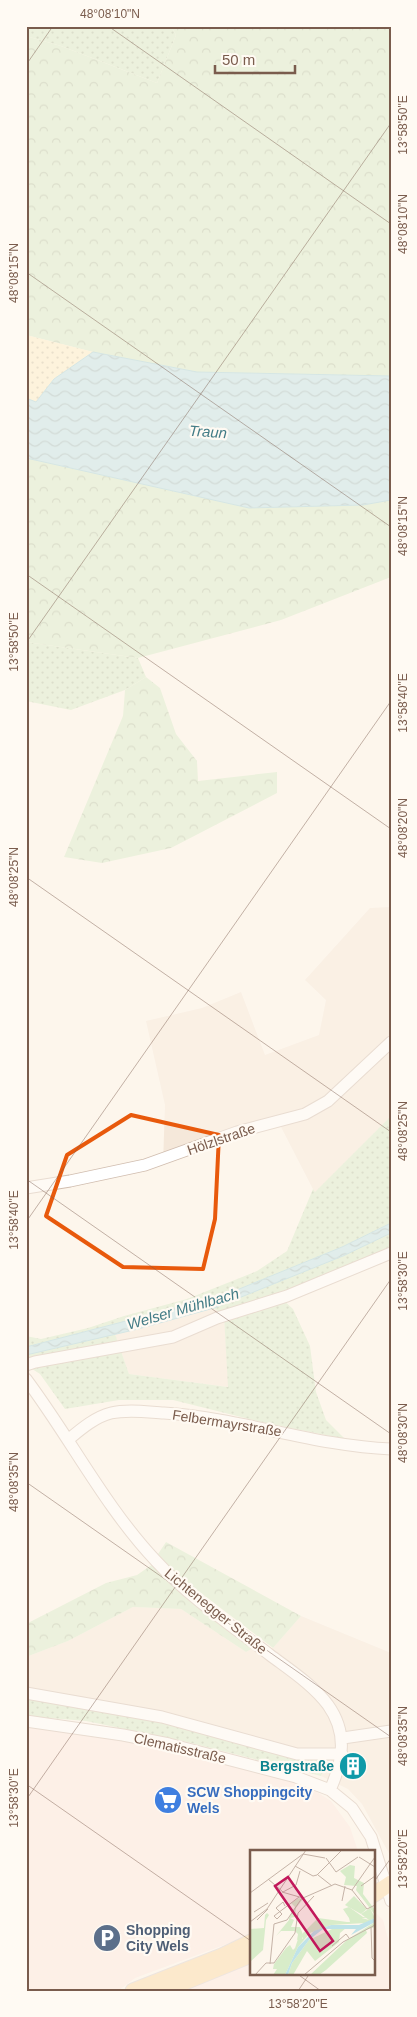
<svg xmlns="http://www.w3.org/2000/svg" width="417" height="2017" viewBox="0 0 417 2017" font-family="Helvetica,sans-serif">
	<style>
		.residential { fill: #f5e8da }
		.commercial { fill: #fde8e0 }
		.grass { fill: url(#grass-dots) }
		.forest { fill: url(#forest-crowns) }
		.sand { fill: url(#sand-dots) }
		.water { fill: url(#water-waves); stroke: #a5d3da }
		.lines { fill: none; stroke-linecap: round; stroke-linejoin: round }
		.minor-casing { stroke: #d1beb0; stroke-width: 13 }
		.major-casing { stroke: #dad1cd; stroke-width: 17 }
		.minor { stroke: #fff; stroke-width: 11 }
		.major { stroke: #fbd9a5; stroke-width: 15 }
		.marked { fill: none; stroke: #e8590c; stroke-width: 4; stroke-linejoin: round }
		.ticks { fill: none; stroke: #7a5c4d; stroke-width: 1; stroke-opacity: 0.45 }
		.labels { text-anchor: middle; stroke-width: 4.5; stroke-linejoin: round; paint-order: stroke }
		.street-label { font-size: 14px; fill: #7a5c4d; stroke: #fffaf3 }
		.culture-label { font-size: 14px; font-weight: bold; fill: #0d838f; stroke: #fffaf3; text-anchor: end }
		.shop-label { font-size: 14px; font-weight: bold; fill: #366cbe; stroke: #fffaf3; text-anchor: start }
		.service-label { font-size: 14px; font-weight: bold; fill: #4e5e75; stroke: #fffaf3; text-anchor: start }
		.water-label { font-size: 15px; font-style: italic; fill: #437c86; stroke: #fffaf3 }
		.inset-road { fill: none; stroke: #c5b3a7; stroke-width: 1 }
		.view { fill: #c2185b; fill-opacity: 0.15; stroke: #c2185b; stroke-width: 2.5 }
		.inset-edge { fill: none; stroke: #7a5c4d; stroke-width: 2.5 }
		.neatline { fill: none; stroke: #7a5c4d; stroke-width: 2 }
		.ticks-label { font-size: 12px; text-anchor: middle; fill: #7a5c4d }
	</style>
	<defs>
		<pattern id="grass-dots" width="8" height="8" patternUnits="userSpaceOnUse" patternTransform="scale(1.25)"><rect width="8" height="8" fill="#d8ecc9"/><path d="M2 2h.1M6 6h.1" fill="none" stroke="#b4c2a5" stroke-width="1.8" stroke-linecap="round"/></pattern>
		<pattern id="forest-crowns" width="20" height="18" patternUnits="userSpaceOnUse" patternTransform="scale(1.25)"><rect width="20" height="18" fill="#d8ecc9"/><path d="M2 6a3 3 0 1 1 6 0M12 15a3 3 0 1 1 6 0" fill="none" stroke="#b4c2a5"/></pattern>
		<pattern id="sand-dots" width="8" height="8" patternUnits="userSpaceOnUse" patternTransform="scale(1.25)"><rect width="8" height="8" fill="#fcefc7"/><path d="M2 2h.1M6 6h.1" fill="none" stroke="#d1c5a4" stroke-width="1.8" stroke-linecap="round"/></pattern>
		<pattern id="water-waves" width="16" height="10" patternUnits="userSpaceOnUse" patternTransform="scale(1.25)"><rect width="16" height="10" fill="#bfe3e8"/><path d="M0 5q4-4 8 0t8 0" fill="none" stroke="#a0bbbe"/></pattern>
	</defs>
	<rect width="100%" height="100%" fill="#fdf6ec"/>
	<!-- residential -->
	<path class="residential" d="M391,907V1116L315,1193L280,1125L235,1136L163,1164L165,1105L146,1021L202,1008L241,992L265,1055L319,1035L326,1000L305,980L370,908Z
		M214,1308L224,1316L229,1387L129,1374L115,1334Z
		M133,1607L181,1609L246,1652L255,1647L273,1648L301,1616L391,1653V1857L362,1804L348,1789L321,1776L327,1763L318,1758L303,1760L287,1757L191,1727L26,1693V1657L68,1641Z"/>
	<!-- commercial -->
	<path class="commercial" d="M26,1725L118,1739L195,1755L279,1777L309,1787L331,1801L350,1827L358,1851H251V1935L135,1978L118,1991H26Z
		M373,1910L383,1920L391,1950V1991H176L251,1960V1973H373Z"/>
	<!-- grass -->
	<path class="grass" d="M26,26H171L176,35L157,83L61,46L26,36Z
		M26,642L138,658L146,677L125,690L71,710L26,701Z
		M391,1116V1223L342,1247L222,1296L26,1347V1336L41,1339L88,1328L124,1316L187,1299L257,1271L287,1251L313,1189L315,1192Z
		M391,1233V1248L278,1295L293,1309L310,1346L316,1392L326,1420L345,1439L261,1422L173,1400H119L65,1409L40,1374L26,1365V1355L115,1334L129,1374L228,1387L224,1316L214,1308L343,1256Z
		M26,1696L191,1727L287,1757L303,1760L318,1758L327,1763L321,1776L183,1741L86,1721L26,1716Z"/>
	<!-- forest -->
	<path class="forest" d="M171,26H391V376L197,372L93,352L26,335V36L61,46L157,83L176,35Z
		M26,458L249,508L363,505L391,500V577L281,620L138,658L26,642Z
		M146,677L160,688L176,734L197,761L198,781L277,772V793L171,848L102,863L64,857L123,716L125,690Z
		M166,1542L301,1616L273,1648L176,1574L158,1554Z
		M153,1564L255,1647L246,1652L181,1609L133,1607L68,1641L26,1657V1624L106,1583L137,1575Z"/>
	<!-- sand -->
	<path class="sand" d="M26,335L93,352L54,379L36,402L26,398Z"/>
	<!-- water -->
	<path class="water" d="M93,352L197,372L391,376V500L363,505L249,508L26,458V398L36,402L54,379Z
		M391,1223V1233L343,1256L214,1308L138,1329L26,1355V1347L222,1296L342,1247Z"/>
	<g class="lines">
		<defs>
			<path id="minor" d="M26,1188L70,1181L145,1165L237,1132L305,1114L328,1101L391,1042
				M26,1365L35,1362L173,1337L217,1318L287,1296L391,1253
				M26,1379C71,1439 105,1507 156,1561C189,1597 232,1626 270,1655C290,1670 313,1685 328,1705C348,1733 343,1761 330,1790
				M69,1439C81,1429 95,1417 111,1413C128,1409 147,1412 164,1413C241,1418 314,1446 391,1449
				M26,1693L162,1717L297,1754H342
				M26,1721L123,1735L169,1744L296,1777L330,1790L352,1808L371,1837L391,1901
				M343,1738L391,1731"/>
			<path id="major" d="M373,1895L391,1883
				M133,1991L222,1956L251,1942
				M163,1991L251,1955"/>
		</defs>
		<!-- minor casing -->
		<use href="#minor" class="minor-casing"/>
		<!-- major casing -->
		<use href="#major" class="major-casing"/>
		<!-- minor -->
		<use href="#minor" class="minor"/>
		<!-- major -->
		<use href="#major" class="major"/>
	</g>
	<!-- marked area -->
	<path d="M0 0H417V2017H0ZM131,1115L219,1135L215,1219L203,1269L123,1267L46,1216L67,1155Z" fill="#fdf6ec" fill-opacity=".55" fill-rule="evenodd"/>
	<path class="marked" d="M131,1115L219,1135L215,1219L203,1269L123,1267L46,1216L67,1155Z"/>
	<!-- ticks -->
	<path class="ticks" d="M108,26L391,224M26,65L53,26M26,272L391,527M26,574L391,829M26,643L391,123M26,877L391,1132M26,1179L391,1434M26,1222L391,701M26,1482L391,1737M26,1784L251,1941M26,1800L391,1279M373,1883L391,1858M296,1973L321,1991M298,1991L310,1973"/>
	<!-- icons -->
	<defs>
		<symbol id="building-disc" viewBox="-11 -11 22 22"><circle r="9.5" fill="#0f9aa8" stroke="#fffaf3"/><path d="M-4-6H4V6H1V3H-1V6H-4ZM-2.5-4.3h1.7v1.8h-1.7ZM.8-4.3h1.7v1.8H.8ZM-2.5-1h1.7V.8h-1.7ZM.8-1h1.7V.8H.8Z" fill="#fff"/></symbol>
		<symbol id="supermarket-disc" viewBox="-11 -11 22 22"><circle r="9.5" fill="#3f7fe0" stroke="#fffaf3"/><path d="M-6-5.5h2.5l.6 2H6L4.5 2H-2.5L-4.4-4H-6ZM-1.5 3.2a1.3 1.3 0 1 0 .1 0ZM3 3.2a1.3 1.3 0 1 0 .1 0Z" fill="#fff"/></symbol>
		<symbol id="parking-disc" viewBox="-11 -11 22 22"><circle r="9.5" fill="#5c6f8a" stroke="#fffaf3"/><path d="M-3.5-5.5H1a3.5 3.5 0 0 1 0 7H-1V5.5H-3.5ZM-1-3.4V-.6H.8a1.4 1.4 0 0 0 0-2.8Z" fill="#fff"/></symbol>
	</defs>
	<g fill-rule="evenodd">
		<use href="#building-disc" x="337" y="1750" width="32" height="32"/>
		<use href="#supermarket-disc" x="152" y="1784" width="32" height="32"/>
		<use href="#parking-disc" x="91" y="1922" width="32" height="32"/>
	</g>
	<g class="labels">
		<!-- street labels -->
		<g class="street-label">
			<text transform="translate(221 1139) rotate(-19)" y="5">Hölzlstraße</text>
			<text transform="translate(227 1423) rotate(9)" y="5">Felbermayrstraße</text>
			<text transform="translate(216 1611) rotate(39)" y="5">Lichtenegger Straße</text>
			<text transform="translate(180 1748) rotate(13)" y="5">Clematisstraße</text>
		</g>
		<!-- culture labels -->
		<g class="culture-label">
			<text x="334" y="1771">Bergstraße</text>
		</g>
		<!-- shop labels -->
		<g class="shop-label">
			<text x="187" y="1797">SCW Shoppingcity<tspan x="187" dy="16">Wels</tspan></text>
		</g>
		<!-- service labels -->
		<g class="service-label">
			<text x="126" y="1935">Shopping<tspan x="126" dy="16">City Wels</tspan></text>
		</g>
		<!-- water labels -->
		<g class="water-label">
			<text transform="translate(208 432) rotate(4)" y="5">Traun</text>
			<text transform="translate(183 1309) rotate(-16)" y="5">Welser Mühlbach</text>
		</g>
	</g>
	<!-- overview -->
	<g transform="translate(250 1850)">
		<rect width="125" height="125" fill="#fdf6ec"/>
		<path d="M100,15L105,16L104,28L114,33L113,44L125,60V65L106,40L107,36L94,35L96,27L90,21ZM49,48L53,49L46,58L45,67L40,68L44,70L41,77H50L54,87L47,90L48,84L45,81H31L26,86L39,70V68L45,57L41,53ZM99,57L113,67L120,68H99L93,59Z" fill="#d8ecc9"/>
		<path d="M120,58L125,68L115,73L81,75L60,83L48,97L35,125H23L27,119H23L24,114L36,98L40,95L43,100L45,98L48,89L50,86L53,89V83L68,68L97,72H100L99,68L108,67L119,70L111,64ZM17,63L19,65L16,70L13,100L0,112V79L14,78L15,65ZM125,72V77L116,80L117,83L76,120L69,125H60L97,90ZM96,78L90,83L89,92L65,111L57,101L43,125H38L42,113L59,90L82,79Z" fill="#d8ecc9"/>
		<path d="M104,46L117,59L111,64L95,55Z" fill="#d8ecc9"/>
		<path d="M125,68V72L101,85L106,79H73L59,90L42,113L38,125H35L48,97L64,81L81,75H109Z" fill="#bfe3e8"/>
		<path class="inset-road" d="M53,4L75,8M109,7L125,17M76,8L86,22L108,7M45,16L63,26L67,25L92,0M68,25L82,36M18,29L33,42L46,35L50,21M111,36L125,26M102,40L125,7M102,40L117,59L125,55M32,42L53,48L85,34L102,40M0,43L53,4M92,51L95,36M4,62L18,53M24,66L27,69L32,64L26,58L33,52L35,56M24,66L49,47M7,70L18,59M0,72L17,59L56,0M121,77L122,108L125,111M82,96L96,84L99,88M20,114L24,74L37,70L52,48M5,125L16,113H24L45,83L48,63L64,46M54,125L93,92L125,75"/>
		<path class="view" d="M38,27L83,91L70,101L25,36Z"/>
		<rect width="125" height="125" class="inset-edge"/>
	</g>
	<!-- border -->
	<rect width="417" height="2017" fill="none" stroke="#fffaf3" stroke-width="55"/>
	<!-- scale -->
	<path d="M215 65v8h80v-8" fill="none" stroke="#7a5c4d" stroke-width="2.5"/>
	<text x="222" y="65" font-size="15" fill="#7a5c4d" stroke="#fffaf3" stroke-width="4" paint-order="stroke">50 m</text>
	<rect x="28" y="28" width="362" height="1962" class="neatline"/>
	<g class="ticks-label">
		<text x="110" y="18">48°08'10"N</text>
		<text transform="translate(403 125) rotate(-90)" y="4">13°58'50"E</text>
		<text transform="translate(403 224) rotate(-90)" y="4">48°08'10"N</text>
		<text transform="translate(14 273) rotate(-90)" y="4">48°08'15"N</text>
		<text transform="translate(403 526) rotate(-90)" y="4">48°08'15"N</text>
		<text transform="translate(14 642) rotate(-90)" y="4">13°58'50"E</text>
		<text transform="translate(403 703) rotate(-90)" y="4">13°58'40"E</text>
		<text transform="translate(403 828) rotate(-90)" y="4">48°08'20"N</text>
		<text transform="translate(14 877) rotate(-90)" y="4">48°08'25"N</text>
		<text transform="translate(403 1131) rotate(-90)" y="4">48°08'25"N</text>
		<text transform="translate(14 1220) rotate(-90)" y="4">13°58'40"E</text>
		<text transform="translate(403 1281) rotate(-90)" y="4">13°58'30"E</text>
		<text transform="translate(403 1433) rotate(-90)" y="4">48°08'30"N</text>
		<text transform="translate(14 1482) rotate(-90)" y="4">48°08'35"N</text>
		<text transform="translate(403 1736) rotate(-90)" y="4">48°08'35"N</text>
		<text transform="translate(14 1798) rotate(-90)" y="4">13°58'30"E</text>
		<text transform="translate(403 1859) rotate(-90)" y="4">13°58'20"E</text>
		<text x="298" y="2008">13°58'20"E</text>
	</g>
</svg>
